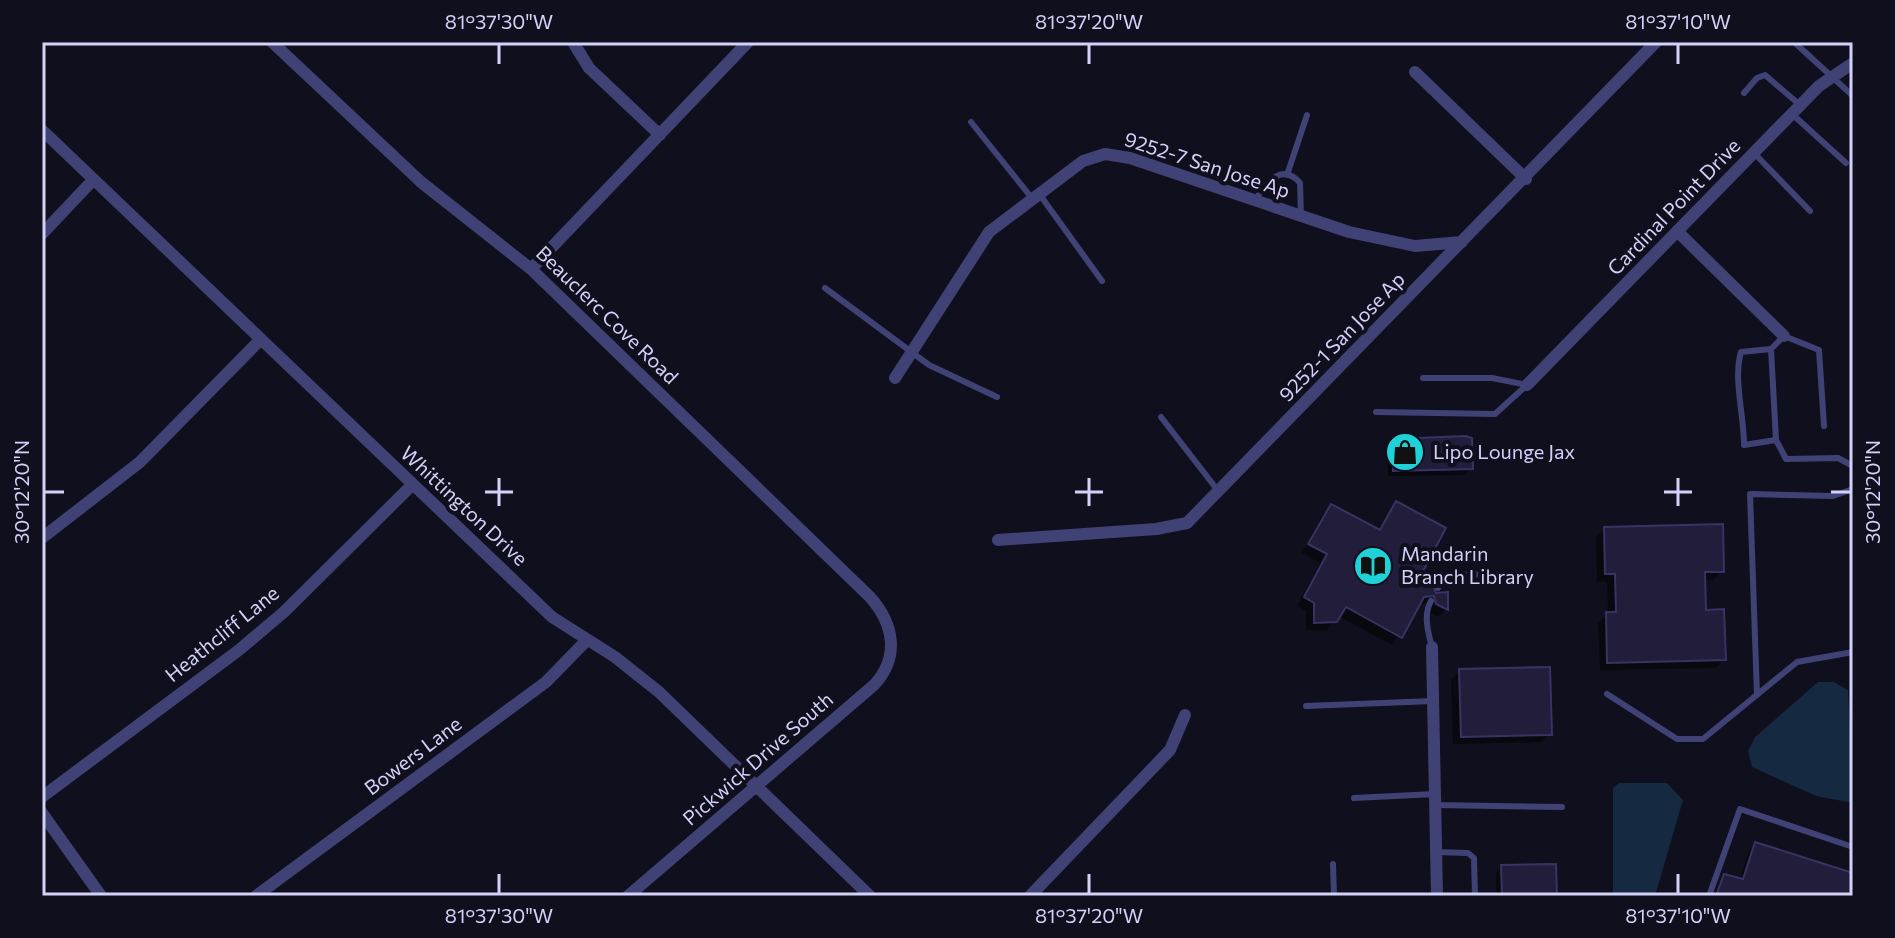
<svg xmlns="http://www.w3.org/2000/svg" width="1895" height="938" viewBox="0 0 1895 938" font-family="Commissioner,sans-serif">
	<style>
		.water { fill: #152940 }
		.shadow { fill: #0007 }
		.building { fill: #211d3b; stroke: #393364; stroke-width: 2 }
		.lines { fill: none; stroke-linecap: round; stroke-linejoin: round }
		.service { stroke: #404276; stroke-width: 6 }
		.minor { stroke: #404276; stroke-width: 12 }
		.ticks { fill: none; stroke: #d3d1f8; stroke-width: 3 }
		.labels { text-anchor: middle; stroke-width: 8; stroke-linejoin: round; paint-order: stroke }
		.street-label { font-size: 20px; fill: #d3d1f8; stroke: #100f1d }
		.poi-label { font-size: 20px; fill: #d3d1f8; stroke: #100f1d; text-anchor: start }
		.neatline { fill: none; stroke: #d3d1f8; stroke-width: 3 }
		.ticks-label { font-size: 20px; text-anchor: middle; fill: #d3d1f8 }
	</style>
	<rect width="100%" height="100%" fill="#100f1d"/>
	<!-- water -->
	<path class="water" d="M1818,682H1834L1848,690L1853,803L1816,796L1752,767L1748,751L1755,737Z
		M1619,783H1667L1683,800L1655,896H1613V788Z"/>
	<!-- shadow -->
	<path class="shadow" d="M1394,441L1471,468L1465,475L1388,476L1387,447Z
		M1396,503L1417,578L1431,586L1446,609L1438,617L1428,612L1426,603L1418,604L1392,645L1338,616L1327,630H1306V611L1297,606L1320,563L1302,553L1323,514L1331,506L1377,531Z
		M1605,529L1722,571L1713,580H1704V612L1724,659L1715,668L1600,670L1598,623L1608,613L1607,582H1597L1596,537Z
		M1460,671L1550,734L1541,742L1453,744L1451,680Z
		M1755,844L1853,876V896H1714L1724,876L1740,880L1749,850Z
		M1502,867L1555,896H1496V873Z"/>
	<!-- building -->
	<path class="building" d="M1466,436L1472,438L1473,469L1393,471V439Z
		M1396,501L1446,528L1420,577L1433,585L1436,593L1448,592V610L1436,604L1434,596L1424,597L1402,638L1346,607L1337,622L1314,623V603L1304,597L1327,554L1308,544L1331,504L1380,530Z
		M1723,524L1724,572H1705L1706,610L1724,609L1726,660L1607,663L1606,612H1616L1615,574H1605L1604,527Z
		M1550,667L1552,735L1461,737L1459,669Z
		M1755,842L1853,873V896H1716L1724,874L1743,879Z
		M1556,864L1557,896H1502L1501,865Z"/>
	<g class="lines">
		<!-- service -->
		<path class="service" d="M1794,42L1853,96
			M1744,93L1757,78L1765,75L1800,105
			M1792,114L1846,163
			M971,122L1031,197
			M1754,153L1810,211
			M1287,175L1307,115
			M1040,195L1102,281
			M1256,199C1266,183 1282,162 1300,183L1301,216
			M825,288L929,365L997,397
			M1771,349L1741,352C1733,378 1744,415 1744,445L1776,440
			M1423,378H1492L1527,385
			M1376,412L1495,414L1527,385
			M1161,417L1219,492
			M1824,426L1819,350L1784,336L1771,349L1776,440L1786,459L1838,458L1853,466
			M1438,588L1446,575L1503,574
			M1431,601C1423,615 1428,632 1432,647
			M1607,694L1677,739H1703L1797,662L1853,652
			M1757,695L1750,494L1833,496L1853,489
			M1306,706L1433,701
			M1354,798L1435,794
			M1435,805L1562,807
			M1436,852L1468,853L1474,858L1475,896
			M1333,864L1334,896
			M1709,896L1740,809L1853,847"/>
		<!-- minor -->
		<path class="minor" d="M272,42L421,182L531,269L870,597C894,624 900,657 874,685L628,896
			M573,42L589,68L660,135
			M1415,72L1526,179
			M42,130L552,617L615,657L659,692L870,896
			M1677,231L1784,336
			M42,234L93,180
			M531,269L748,42
			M895,378L989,232L1083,161L1105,154L1130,158L1349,232L1415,246L1462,242
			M1527,385L1819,86L1853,63
			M42,538L140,462L261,339
			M998,540L1156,529L1187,523L1656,42
			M1432,647L1437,896
			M42,797L239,650L284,612L412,485
			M42,813L101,896
			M256,896L546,682L586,641
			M1030,896L1170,750L1185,715"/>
	</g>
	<!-- ticks -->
	<path class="ticks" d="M499,44V64M1089,44V64M1678,44V64M499,478V506M1089,478V506M1678,478V506M44,492H64M485,492H513M1075,492H1103M1664,492H1692M1831,492H1851M499,874V894M1089,874V894M1678,874V894"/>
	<!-- icons -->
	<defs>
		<symbol id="shop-disc" viewBox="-11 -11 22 22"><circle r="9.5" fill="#1fd2d7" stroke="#100f1d"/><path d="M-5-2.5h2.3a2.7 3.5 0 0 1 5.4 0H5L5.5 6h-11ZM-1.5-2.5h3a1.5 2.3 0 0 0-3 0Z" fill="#111"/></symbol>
		<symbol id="library-disc" viewBox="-11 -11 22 22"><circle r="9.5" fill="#1fd2d7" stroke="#100f1d"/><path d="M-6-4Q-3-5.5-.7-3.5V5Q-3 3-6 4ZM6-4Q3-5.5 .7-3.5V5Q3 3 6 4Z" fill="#111"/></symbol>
	</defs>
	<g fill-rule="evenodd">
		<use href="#shop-disc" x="1383" y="430" width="44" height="44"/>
		<use href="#library-disc" x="1351" y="544" width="44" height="44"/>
	</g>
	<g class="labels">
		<!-- street labels -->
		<g class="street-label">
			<text transform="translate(1207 165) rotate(18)" y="7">9252-7 San Jose Ap</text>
			<text transform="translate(1674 207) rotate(-46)" y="7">Cardinal Point Drive</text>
			<text transform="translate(607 315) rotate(44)" y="7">Beauclerc Cove Road</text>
			<text transform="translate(1342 337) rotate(-46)" y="7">9252-1 San Jose Ap</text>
			<text transform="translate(464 506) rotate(43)" y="7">Whittington Drive</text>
			<text transform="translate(222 634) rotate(-39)" y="7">Heathcliff Lane</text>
			<text transform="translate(413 756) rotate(-37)" y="7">Bowers Lane</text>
			<text transform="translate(758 759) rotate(-41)" y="7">Pickwick Drive South</text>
		</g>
		<!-- poi labels -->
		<g class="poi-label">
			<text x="1433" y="459">Lipo Lounge Jax</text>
			<text x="1401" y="561">Mandarin<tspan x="1401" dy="23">Branch Library</tspan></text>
		</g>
	</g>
	<!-- border -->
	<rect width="1895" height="938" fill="none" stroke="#100f1d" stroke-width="88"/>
	<rect x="44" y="44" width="1807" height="850" class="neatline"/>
	<g class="ticks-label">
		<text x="499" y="29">81°37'30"W</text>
		<text x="1089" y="29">81°37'20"W</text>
		<text x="1678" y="29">81°37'10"W</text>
		<text transform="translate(22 492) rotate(-90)" y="7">30°12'20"N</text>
		<text transform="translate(1873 492) rotate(-90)" y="7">30°12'20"N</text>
		<text x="499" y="923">81°37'30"W</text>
		<text x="1089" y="923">81°37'20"W</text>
		<text x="1678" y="923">81°37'10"W</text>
	</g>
</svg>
